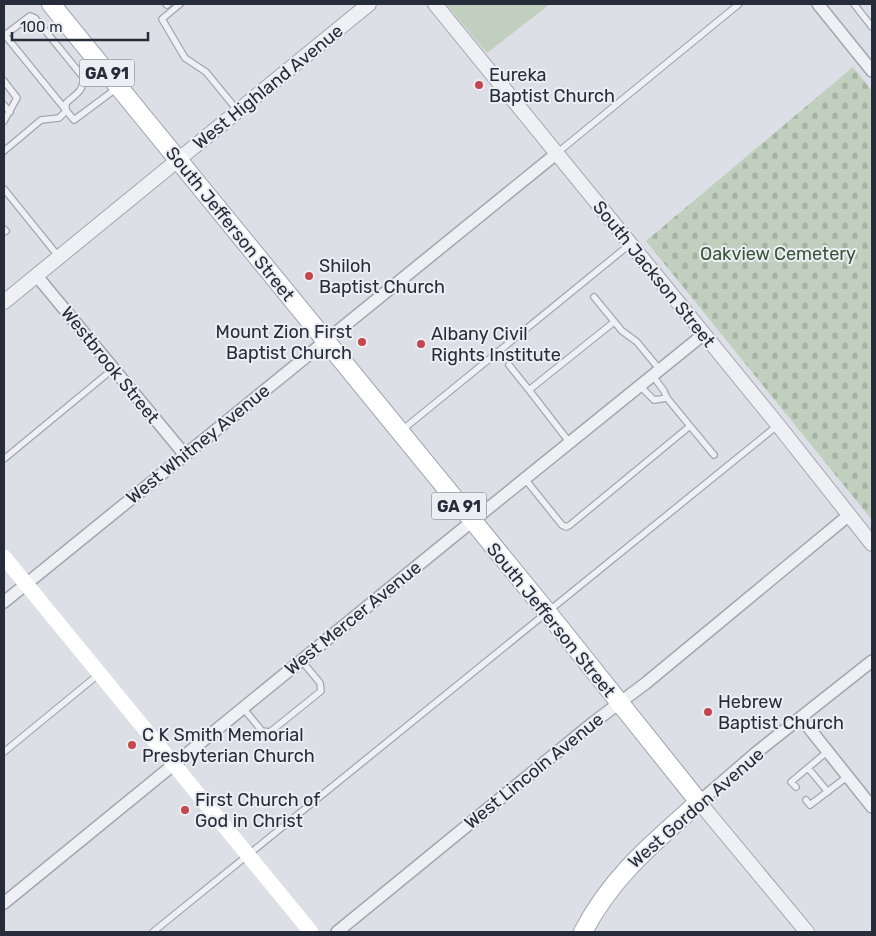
<svg xmlns="http://www.w3.org/2000/svg" width="876" height="936" viewBox="0 0 876 936" font-family="Rubik,sans-serif">
	<style>
		.green { fill: #c0cfbe }
		.cemetery { fill: url(#cemetery-stones) }
		.lines { fill: none; stroke-linecap: round; stroke-linejoin: round }
		.service-casing { stroke: #a2a6af; stroke-width: 8 }
		.minor-casing { stroke: #a2a6af; stroke-width: 14 }
		.tertiary-casing { stroke: #a2a6af; stroke-width: 16 }
		.primary-casing { stroke: #9ca2b0; stroke-width: 20 }
		.service { stroke: #eef0f4; stroke-width: 5.5 }
		.minor { stroke: #eef0f4; stroke-width: 11 }
		.tertiary { stroke: #eef0f4; stroke-width: 14 }
		.secondary { stroke: #fff; stroke-width: 15 }
		.primary { stroke: #fff; stroke-width: 18 }
		.poi-dot { fill: #c5474e; stroke: #ebeef3; stroke-width: 2 }
		.labels { text-anchor: middle; stroke-width: 4; stroke-linejoin: round; paint-order: stroke }
		.shield { fill: #ebeef3; stroke: #626672; stroke-width: 1 }
		.shield-label { font-size: 16px; font-weight: bold; fill: #272c3b }
		.poi-label { font-size: 18px; fill: #272c3b; stroke: #ebeef3; text-anchor: start }
		.street-label { font-size: 18px; fill: #272c3b; stroke: #ebeef3 }
		.park-label { font-size: 18px; fill: #385535; stroke: #ebeef3 }
	</style>
	<defs>
		<pattern id="cemetery-stones" width="16" height="16" patternUnits="userSpaceOnUse" patternTransform="scale(1.25)"><rect width="16" height="16" fill="#c0cfbe"/><path d="M2 7V4a2 2 0 0 1 4 0v3zM10 15v-3a2 2 0 0 1 4 0v3z" fill="#a5b2a4"/></pattern>
	</defs>
	<rect width="100%" height="100%" fill="#dcdfe5"/>
	<!-- green -->
	<path class="green" d="M446,4H550L487,53Z"/>
	<!-- cemetery -->
	<path class="cemetery" d="M853,67L872,91V520L646,241Z"/>
	<g class="lines">
		<defs>
			<path id="service" d="M166,4L167,5L168,4
				M180,4L162,19L185,58L206,72L238,111
				M854,4L872,27
				M4,34L74,120L117,88
				M4,81L17,98L4,121
				M4,105L10,112
				M4,151L41,120L59,118L66,111V103C75,95 85,90 83,77L35,18L30,16L5,35
				M557,153L739,4
				M4,189L59,257
				M4,229L6,231L4,232
				M594,297L622,331L637,342L660,370
				M509,365L529,390L614,322
				M640,386L654,400L667,398
				M529,390L570,443
				M690,426L714,455
				M401,431L629,245
				M4,459L113,369
				M525,479L562,525L566,527L570,525L690,426L667,398L664,391L653,376
				M243,708L262,731L270,732L321,691L320,683L301,660
				M4,752L99,674
				M808,768L828,792
				M796,787L791,782L828,751
				M806,800L810,805L848,776
				M153,932L778,425"/>
			<path id="minor" d="M818,4L872,71
				M36,275L185,455
				M4,602L556,154
				M801,718L872,807
				M699,802L757,752L872,661
				M4,903L449,540L704,334
				M337,932L594,722L646,683L849,515"/>
			<path id="tertiary" d="M435,4L778,425L872,544
				M4,302L369,4
				M699,802L807,932"/>
			<path id="primary" d="M51,4L548,613L699,802C653,843 612,876 583,932"/>
		</defs>
		<!-- service casing -->
		<use href="#service" class="service-casing"/>
		<!-- minor casing -->
		<use href="#minor" class="minor-casing"/>
		<!-- tertiary casing -->
		<use href="#tertiary" class="tertiary-casing"/>
		<!-- primary casing -->
		<use href="#primary" class="primary-casing"/>
		<!-- service -->
		<use href="#service" class="service"/>
		<!-- minor -->
		<use href="#minor" class="minor"/>
		<!-- tertiary -->
		<use href="#tertiary" class="tertiary"/>
		<!-- secondary -->
		<path class="secondary" d="M4,557L311,932"/>
		<!-- primary -->
		<use href="#primary" class="primary"/>
	</g>
	<!-- markers -->
	<g class="poi-dot">
		<circle cx="479" cy="85" r="5"/>
		<circle cx="309" cy="276" r="5"/>
		<circle cx="362" cy="342" r="5"/>
		<circle cx="421" cy="344" r="5"/>
		<circle cx="708" cy="712" r="5"/>
		<circle cx="132" cy="745" r="5"/>
		<circle cx="185" cy="810" r="5"/>
	</g>
	<g class="labels">
		<!-- shield labels -->
		<g class="shield">
			<rect x="79.5" y="59.5" width="55" height="27" rx="4"/>
			<rect x="431.5" y="492.5" width="55" height="27" rx="4"/>
		</g>
		<g class="shield-label">
			<text x="107" y="79">GA 91</text>
			<text x="459" y="512">GA 91</text>
		</g>
		<!-- poi labels -->
		<g class="poi-label">
			<text x="489" y="81">Eureka<tspan x="489" dy="21">Baptist Church</tspan></text>
			<text x="319" y="272">Shiloh<tspan x="319" dy="21">Baptist Church</tspan></text>
			<text x="352" y="338" text-anchor="end">Mount Zion First<tspan x="352" dy="21">Baptist Church</tspan></text>
			<text x="431" y="340">Albany Civil<tspan x="431" dy="21">Rights Institute</tspan></text>
			<text x="718" y="708">Hebrew<tspan x="718" dy="21">Baptist Church</tspan></text>
			<text x="142" y="741">C K Smith Memorial<tspan x="142" dy="21">Presbyterian Church</tspan></text>
			<text x="195" y="806">First Church of<tspan x="195" dy="21">God in Christ</tspan></text>
		</g>
		<!-- street labels -->
		<g class="street-label">
			<text transform="translate(268 87) rotate(-39)" y="6">West Highland Avenue</text>
			<text transform="translate(230 224) rotate(51)" y="6">South Jefferson Street</text>
			<text transform="translate(654 274) rotate(51)" y="6">South Jackson Street</text>
			<text transform="translate(110 365) rotate(51)" y="6">Westbrook Street</text>
			<text transform="translate(198 444) rotate(-39)" y="6">West Whitney Avenue</text>
			<text transform="translate(353 618) rotate(-39)" y="6">West Mercer Avenue</text>
			<text transform="translate(551 620) rotate(51)" y="6">South Jefferson Street</text>
			<text transform="translate(534 771) rotate(-39)" y="6">West Lincoln Avenue</text>
			<text transform="translate(696 808) rotate(-41)" y="6">West Gordon Avenue</text>
		</g>
		<!-- park labels -->
		<g class="park-label">
			<text x="778" y="260">Oakview Cemetery</text>
		</g>
	</g>
	<!-- border -->
	<rect width="876" height="936" fill="none" stroke="#272c3b" stroke-width="10"/>
	<!-- scale -->
	<path d="M12 32v8h136v-8" fill="none" stroke="#272c3b" stroke-width="2.5"/>
	<text x="20" y="32" font-size="15" fill="#272c3b" stroke="#ebeef3" stroke-width="4" paint-order="stroke">100 m</text>
</svg>
